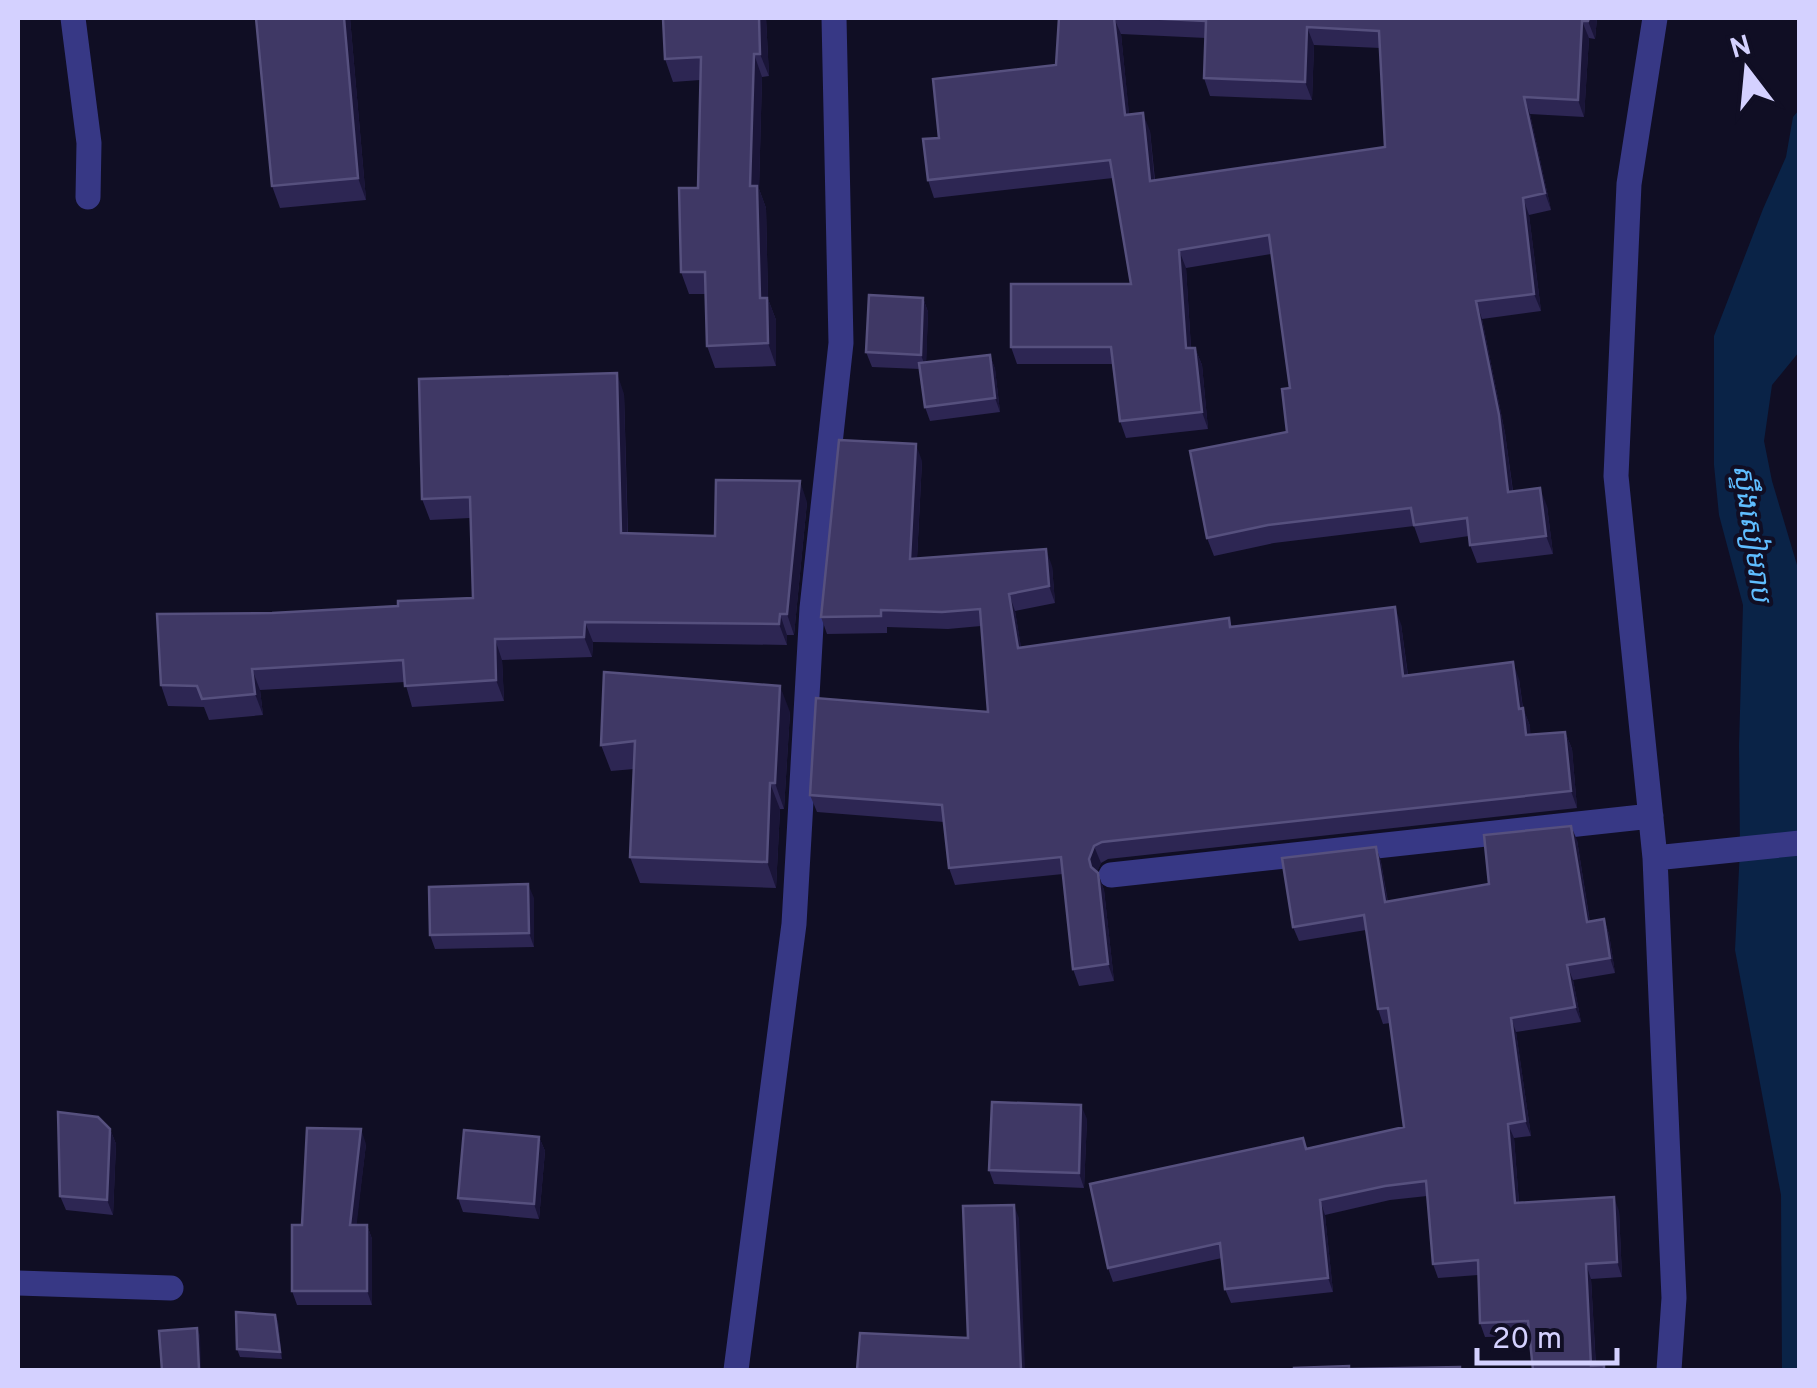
<svg xmlns="http://www.w3.org/2000/svg" width="1817" height="1388" viewBox="0 0 1817 1388" font-family="Overpass,'Noto Sans Khmer',sans-serif">
	<style>
		.water { fill: #0a2347 }
		.lines { fill: none; stroke-linecap: round; stroke-linejoin: round }
		.minor { stroke: #373885; stroke-width: 25 }
		.wall { fill: #2d2653; fill-rule: evenodd }
		.shaded-wall { fill: #1a1538 }
		.building { fill: #3f3865; stroke: #56507e; stroke-width: 2.5 }
		.labels { text-anchor: middle; stroke-width: 8; stroke-linejoin: round; paint-order: stroke }
		.water-label { font-size: 28px; font-style: italic; fill: #5fbdff; stroke: #100e24 }
	</style>
	<rect width="100%" height="100%" fill="#100e24"/>
	<!-- water -->
	<path class="water" d="M1799,110V352L1772,385L1764,441L1772,481L1800,575L1799,1370H1782L1781,1195L1735,950L1740,849L1739,746L1743,605L1719,515L1714,465V336L1763,209L1786,157L1793,117Z"/>
	<g class="lines">
		<!-- minor -->
		<path class="minor" d="M73,18L89,143L88,197
			M1655,18L1629,184L1616,476L1655,858L1674,1298L1669,1370
			M1655,858L1800,843
			M1111,875L1651,816
			M18,1283L171,1288
			M736,1370L794,924L812,608L841,343L834,18"/>
	</g>
	<!-- wall -->
	<path class="wall" d="M256,18H350L366,200L280,208L272,186Z
		M663,18H766L769,76L762,77L759,189L766,208L768,299L776,320V366L715,368L707,346L706,294H689L681,272L698,188L700,80L673,82L665,59Z
		M1059,18H1597L1595,39L1589,38L1584,117L1530,114L1551,210L1529,215L1541,311L1482,319L1505,433L1513,491L1547,506L1553,554L1477,563L1470,545L1469,536L1420,543L1414,526L1274,543L1214,556L1207,538L1287,432L1290,388L1271,254L1186,268L1191,348H1195L1202,365L1208,429L1126,438L1120,421L1113,364H1017L1011,347L1131,284L1113,178L934,198L928,180L939,138L1056,65ZM1121,34L1206,38L1204,78L1210,96L1312,100L1314,45L1380,48L1385,147L1155,180L1150,131L1129,115Z
		M923,298L928,312L926,362L990,355L995,369L1000,412L930,421L925,407L920,369L872,367L866,352Z
		M624,394L628,533L715,536L807,502L794,635H787V645L593,642L592,657L502,660L504,701L412,707L405,682L260,690L263,715L209,720L204,707L168,706L161,685L272,613L398,606L473,598L470,518L430,520L422,499Z
		M922,461L917,559L1052,566L1055,603L1015,611L1021,648L1229,618L1232,627L1401,624L1408,675L1519,679L1523,708L1530,726V735L1565,732L1572,749L1577,808L1108,859L1101,863L1097,871L1104,890L1114,981L1079,986L1073,969L1063,874L955,885L949,868L944,822L817,812L810,795L988,712L981,626L948,629L887,627V633L827,634L821,617Z
		M790,712L784,809H780L776,888L640,883L630,857L634,769L611,771L601,745Z
		M1577,840L1590,922L1604,919L1609,934L1615,973L1573,980L1581,1022L1516,1032L1531,1136L1514,1138L1519,1203L1619,1211L1622,1277L1591,1279L1596,1366L1604,1365L1606,1370H1533L1529,1336L1485,1337L1480,1323L1478,1275L1438,1278L1433,1264L1427,1196L1390,1200L1325,1215L1333,1292L1231,1303L1225,1289L1222,1258L1113,1282L1108,1268L1303,1138L1307,1148L1404,1127L1390,1023L1383,1024L1378,1009L1366,930L1299,941L1293,927L1376,847L1381,862L1388,902L1489,884Z
		M534,898V947L435,949L430,935Z
		M1087,1119L1084,1188L994,1184L989,1170Z
		M110,1129L116,1144L113,1215L66,1210L60,1196Z
		M539,1137L545,1151L539,1219L463,1212L458,1198Z
		M366,1144L356,1225H367L372,1239V1305H297L292,1291L302,1225Z
		M275,1315L278,1322L282,1359L240,1357L237,1349Z"/>
	<!-- shaded-wall -->
	<path class="shaded-wall" d="M344,18H350L366,200L358,178Z
		M759,18H766L769,76L760,54Z
		M1114,18L1121,34L1131,133L1125,115Z
		M1589,18H1597L1595,39L1588,21Z
		M1582,21L1589,38L1584,117L1578,100Z
		M1307,27L1314,45L1312,100L1305,82Z
		M754,54L762,77L759,189L766,208L768,299L776,320V366L768,343L760,298L750,186Z
		M1524,97L1530,114L1551,210L1545,193Z
		M1143,113L1150,131L1156,199L1150,181Z
		M1523,198L1529,215L1541,311L1534,294Z
		M1179,250L1186,268L1192,366L1186,348Z
		M923,298L928,312L926,369L921,355Z
		M1476,301L1482,319L1505,433L1515,509L1508,492Z
		M1195,348L1202,365L1208,429L1202,412Z
		M990,355L995,369L1000,412L995,398Z
		M617,373L624,394L628,554L621,533Z
		M916,444L922,461L916,576L910,559Z
		M800,481L807,502L794,635L787,614Z
		M1540,488L1547,506L1553,554L1546,536Z
		M1046,549L1052,566L1055,603L1049,586Z
		M1009,594L1015,611L1024,665L1018,648Z
		M1395,607L1401,624L1410,693L1403,676Z
		M780,614L787,635V645L779,624Z
		M585,622L593,642L592,657L584,637Z
		M495,639L502,660L504,701L496,680Z
		M1513,662L1519,679L1525,726L1519,709Z
		M252,669L260,690L263,715L255,694Z
		M780,686L790,712L784,809L775,783Z
		M1523,708L1530,726L1532,752L1526,735Z
		M1565,732L1572,749L1577,808L1571,791Z
		M770,783L780,809L776,888L767,862Z
		M1571,826L1577,840L1592,937L1587,922Z
		M1094,846L1101,863L1095,876L1089,859Z
		M1376,847L1381,862L1390,917L1385,902Z
		M1098,873L1104,890L1114,981L1108,964Z
		M528,884L534,898V947L529,933Z
		M1604,919L1609,934L1615,973L1610,958Z
		M1567,965L1573,980L1581,1022L1575,1007Z
		M1511,1018L1516,1032L1531,1136L1525,1121Z
		M1081,1105L1087,1119L1084,1188L1079,1173Z
		M1508,1124L1514,1138L1520,1217L1515,1203Z
		M110,1129L116,1144L113,1215L107,1200Z
		M361,1129L366,1144L355,1239L350,1225Z
		M539,1137L545,1151L539,1219L534,1204Z
		M1614,1197L1619,1211L1622,1277L1617,1262Z
		M1320,1200L1325,1215L1333,1292L1328,1278Z
		M1014,1205L1019,1218L1025,1370H1021Z
		M367,1225L372,1239V1305L367,1291Z
		M1586,1264L1591,1279L1596,1370L1591,1366Z
		M275,1315L278,1322L282,1359L280,1352Z
		M197,1328L200,1335L201,1370H199Z"/>
	<!-- building -->
	<path class="building" d="M256,18H344L358,178L272,186Z
		M663,18H759L760,54H754L750,186H757L760,298H767L768,343L707,346L705,272H681L679,188H698L701,57L665,59Z
		M1059,18H1114L1125,115L1143,113L1150,181L1385,147L1379,31L1307,27L1305,82L1204,78L1206,21L1144,18H1589L1588,21H1582L1578,100L1524,97L1545,193L1523,198L1534,294L1476,301L1499,415L1508,492L1540,488L1546,536L1470,545L1467,518L1414,525L1411,508L1268,525L1207,538L1190,451L1287,432L1282,389L1290,388L1269,235L1179,250L1186,348H1195L1202,412L1120,421L1111,347H1011V284H1131L1110,160L928,180L923,139L939,138L933,79L1056,65Z
		M869,295L923,298L921,355L866,352Z
		M990,355L995,398L925,407L919,363Z
		M617,373L621,533L715,536L716,480L800,481L787,614H780L779,624L585,622L584,637L495,639L496,680L405,686L403,660L252,669L255,694L202,699L197,686L161,685L157,614L272,613L398,606V601L473,598L470,497L422,499L419,379Z
		M839,440L916,444L910,559L1046,549L1049,586L1009,594L1018,648L1229,618L1230,627L1395,607L1403,676L1513,662L1519,709L1523,708L1526,735L1565,732L1571,791L1102,842L1094,846L1089,859L1091,867L1098,873L1108,964L1073,969L1061,857L949,868L942,805L810,795L816,698L988,712L980,609L942,612L881,610V616L821,617Z
		M604,672L780,686L775,783H770L767,862L630,857L635,741L601,745Z
		M1571,826L1587,922L1604,919L1610,958L1567,965L1575,1007L1511,1018L1525,1121L1508,1124L1515,1203L1614,1197L1617,1262L1586,1264L1591,1366L1604,1365V1370H1533L1528,1321L1480,1323L1478,1260L1433,1264L1426,1181L1385,1186L1320,1200L1328,1278L1225,1289L1220,1243L1108,1268L1090,1184L1303,1138L1306,1149L1404,1127L1388,1008L1378,1009L1364,915L1293,927L1282,858L1376,847L1385,902L1489,884L1484,835Z
		M528,884L529,933L430,935L429,887Z
		M992,1102L1081,1105L1079,1173L989,1170Z
		M58,1112L98,1117L110,1129L107,1200L60,1196Z
		M307,1128L361,1129L350,1225H367V1291H292V1225H302Z
		M464,1130L539,1137L534,1204L458,1198Z
		M1014,1205L1021,1370H857L860,1333L968,1338L963,1206Z
		M236,1312L275,1315L280,1352L237,1349Z
		M197,1328L199,1370H162L159,1331Z
		M1349,1366V1369L1460,1367V1370H1294V1368Z"/>
	<g class="labels">
		<!-- water labels -->
		<g class="water-label">
			<text transform="translate(1753 533) rotate(82)" y="10">ស្ទឹងសៀមរាប</text>
		</g>
	</g>
	<!-- border -->
	<rect width="1817" height="1388" fill="none" stroke="#d4d1ff" stroke-width="40"/>
	<!-- north arrow -->
	<g transform="translate(1747 70) rotate(344)" stroke="#100e24" stroke-width="8" paint-order="stroke">
	<path d="M0-8L18 38L0 25L-18 38Z" fill="#d4d1ff"/>
	<text y="-15" font-size="28" font-weight="bold" text-anchor="middle" fill="#d4d1ff">N</text>
	</g>
	<!-- scale -->
	<path d="M1477 1348v15h140v-15" fill="none" stroke="#d4d1ff" stroke-width="5"/>
	<text x="1492" y="1348" font-size="30" fill="#d4d1ff" stroke="#100e24" stroke-width="8" paint-order="stroke">20 m</text>
</svg>
